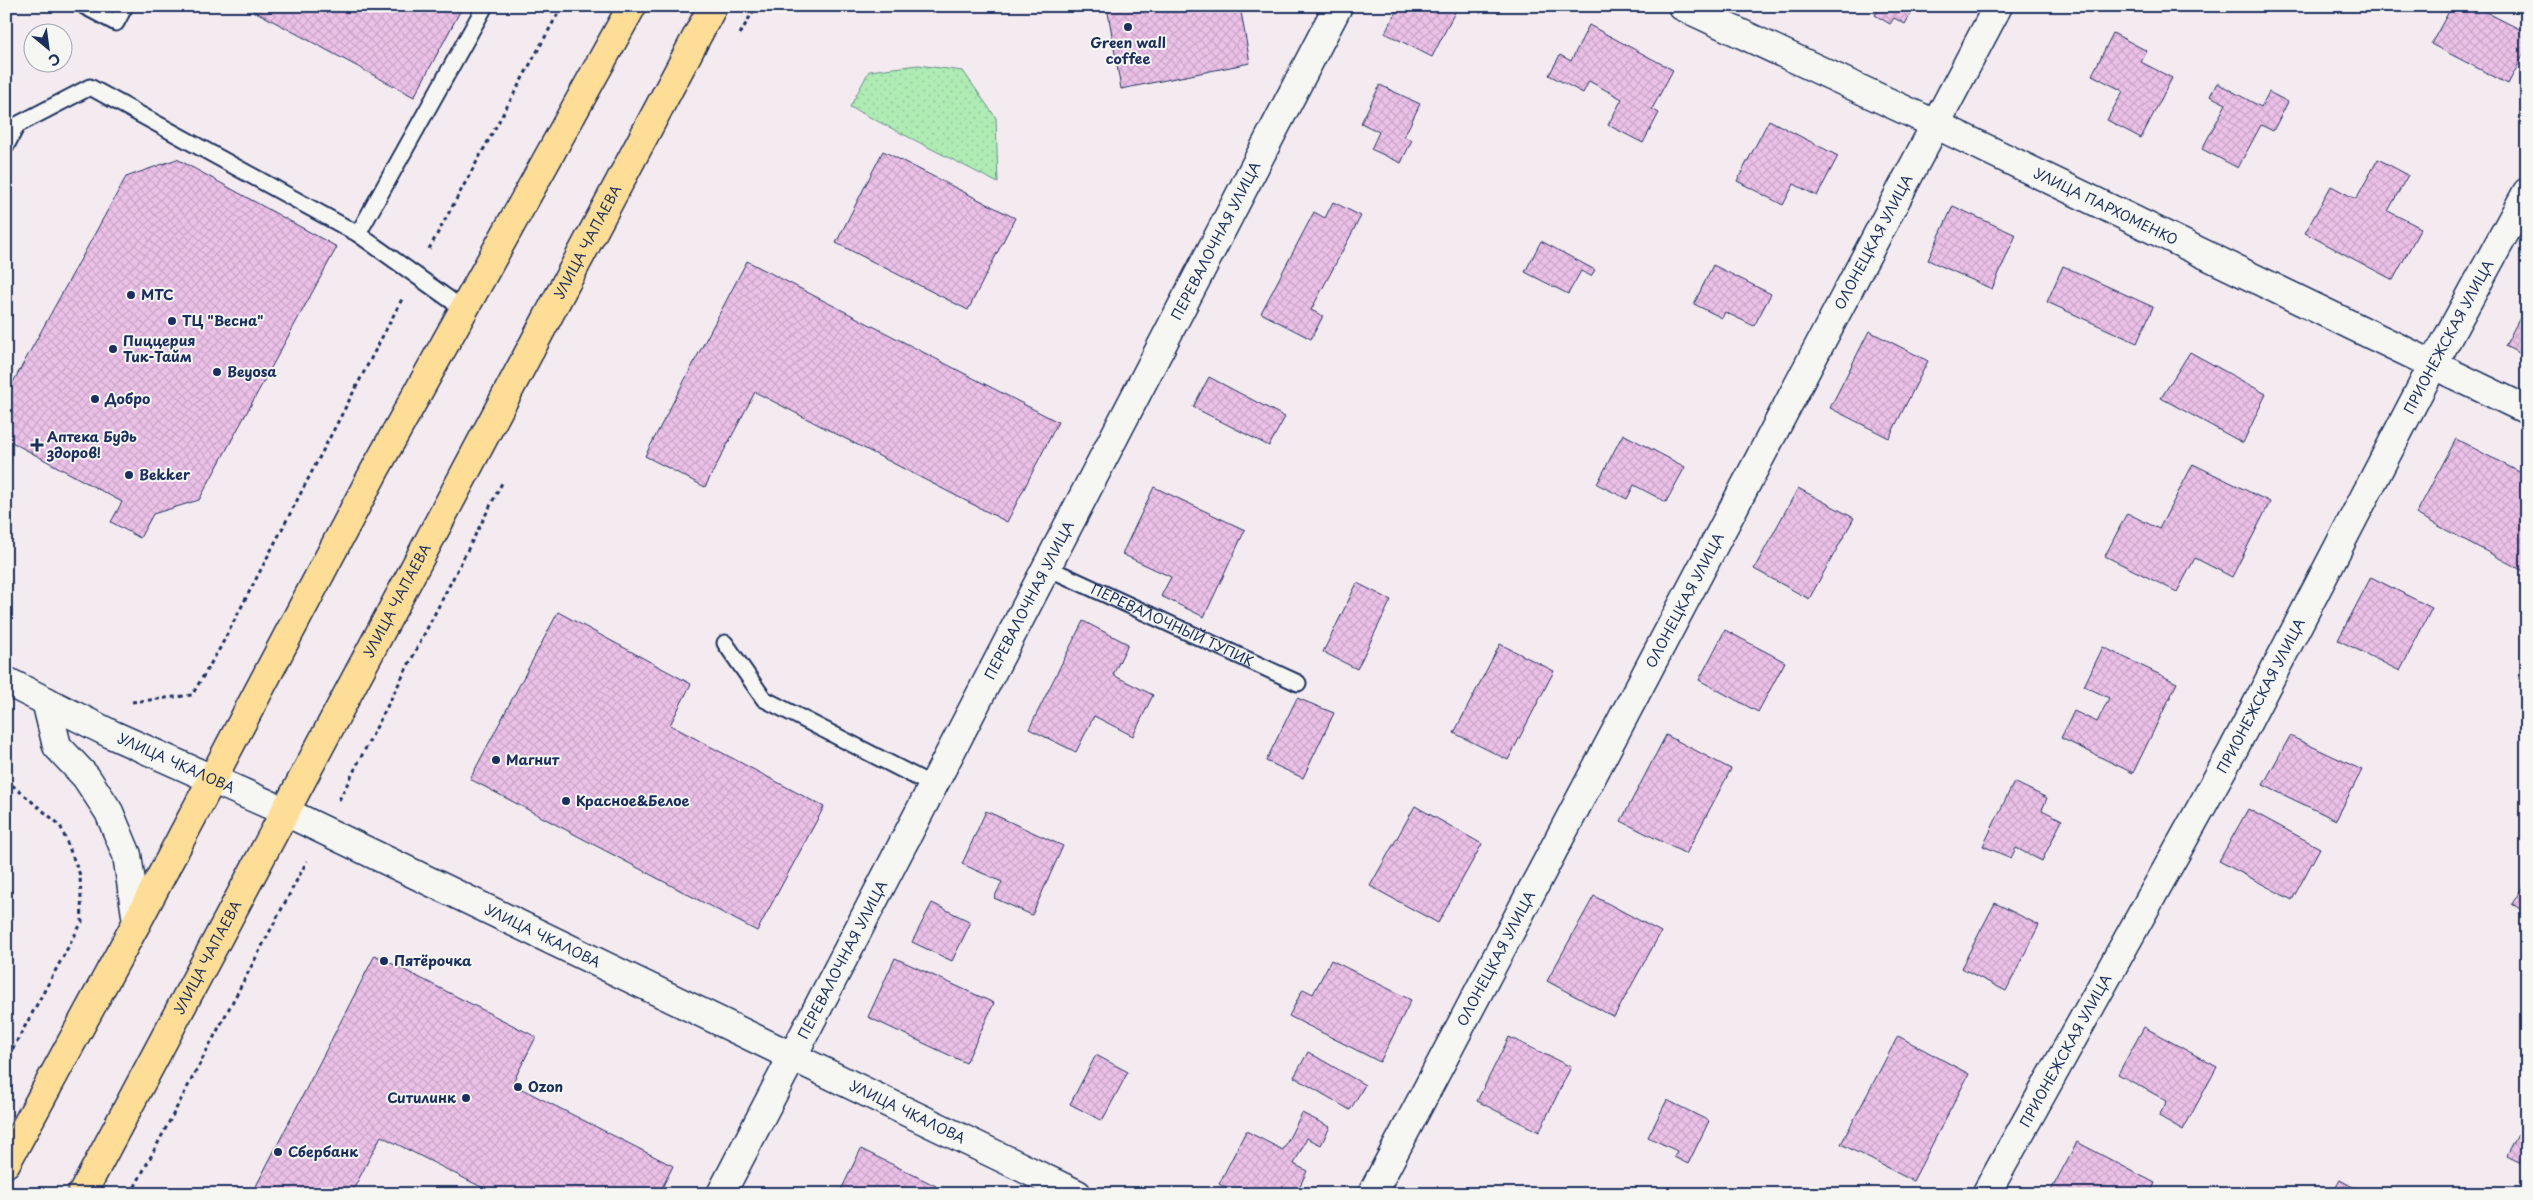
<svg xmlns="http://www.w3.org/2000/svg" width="2533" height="1200" viewBox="0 0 2533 1200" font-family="'Playpen Sans',sans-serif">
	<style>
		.green { fill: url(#green-dots); stroke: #648e89 }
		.building { fill: url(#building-cross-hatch); stroke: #1b2f5e }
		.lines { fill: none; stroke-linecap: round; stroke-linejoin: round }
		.service-casing { stroke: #1b2f5e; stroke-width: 19 }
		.minor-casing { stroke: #1b2f5e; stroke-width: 31 }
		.secondary-casing { stroke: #1b2f5e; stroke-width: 31 }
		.primary-casing { stroke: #1b2f5e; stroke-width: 31 }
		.path { stroke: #1b2f5e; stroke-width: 3; stroke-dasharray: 4 4; stroke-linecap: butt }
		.service { stroke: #f6f6f2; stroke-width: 15 }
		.minor { stroke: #f6f6f2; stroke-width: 28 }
		.secondary { stroke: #f6f6f2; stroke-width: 28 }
		.primary { stroke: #fedd96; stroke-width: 28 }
		.poi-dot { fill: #1b2f5e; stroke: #f6f6f2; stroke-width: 2 }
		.labels { text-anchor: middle; stroke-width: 4; stroke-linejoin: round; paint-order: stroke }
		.poi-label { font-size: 14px; font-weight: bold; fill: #1b2f5e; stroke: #f6f6f2; text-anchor: start }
		.street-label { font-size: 14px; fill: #1b2f5e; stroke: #f6f6f2 }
	</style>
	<defs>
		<pattern id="green-dots" width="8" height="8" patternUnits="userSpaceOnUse" patternTransform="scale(1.25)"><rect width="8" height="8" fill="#aeecb4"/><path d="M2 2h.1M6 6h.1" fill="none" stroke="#95cb9d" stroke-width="1.8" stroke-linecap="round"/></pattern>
		<pattern id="building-cross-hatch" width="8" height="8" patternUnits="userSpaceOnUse" patternTransform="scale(1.25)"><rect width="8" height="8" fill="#ecc1e7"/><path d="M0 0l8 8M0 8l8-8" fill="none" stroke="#caa6c9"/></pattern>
	</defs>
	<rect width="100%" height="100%" fill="#f4ebf0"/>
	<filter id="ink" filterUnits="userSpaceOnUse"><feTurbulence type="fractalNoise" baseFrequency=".02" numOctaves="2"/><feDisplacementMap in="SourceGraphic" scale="10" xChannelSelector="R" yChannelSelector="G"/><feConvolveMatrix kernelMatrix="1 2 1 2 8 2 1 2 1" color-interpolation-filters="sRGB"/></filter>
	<g filter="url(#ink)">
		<!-- green -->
		<path class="green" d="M918,65L963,71L996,118L998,183L850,107L869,71Z"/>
		<!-- building -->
		<path class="building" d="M245,6H463L414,97Z
			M1107,6H1240L1250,63L1121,89Z
			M1399,6H1458L1432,57L1385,33Z
			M1469,6H1485L1481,13Z
			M1880,6H1915L1905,24L1894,18L1890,24L1875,15Z
			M2452,6H2474L2527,33V48L2508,84L2431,44Z
			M1589,25L1673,70L1652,109L1659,113L1643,143L1608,125L1622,99L1589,81L1583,93L1549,75L1560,55L1571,61Z
			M2113,33L2147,51L2141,62L2172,78L2141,138L2107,120L2123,91L2092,75Z
			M2217,83L2261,107L2269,92L2288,102L2273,131L2261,125L2238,168L2202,149L2226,104L2210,96Z
			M1380,85L1420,104L1404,137L1412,140L1401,163L1371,149L1379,132L1361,123Z
			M1769,120L1838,156L1817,196L1794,184L1783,205L1737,181Z
			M883,151L1015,218L968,310L836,243Z
			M177,159L337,247L199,500L153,514L140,538L111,522L122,502L6,439V395L126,177Z
			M2378,159L2408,175L2388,211L2421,228L2393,280L2305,233L2331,186L2356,199Z
			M1333,202L1361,216L1311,310L1323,316L1311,339L1261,313L1314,212L1325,218Z
			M1953,206L2016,235L1992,289L1928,260Z
			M1541,241L1595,270L1591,276L1581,271L1568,294L1525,272Z
			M747,261L1058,422L1007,522L755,392L705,487L645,456Z
			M1713,265L1771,294L1754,326L1725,312L1722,318L1694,304Z
			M2063,266L2153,307L2137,343L2047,302Z
			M2527,304V357L2505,346Z
			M1869,331L1928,361L1889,438L1830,408Z
			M2190,352L2266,394L2243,443L2161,398Z
			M1209,377L1285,417L1269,446L1193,407Z
			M1623,434L1685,467L1666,502L1634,485L1627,499L1597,484Z
			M2456,439L2527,476V573L2416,514Z
			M2193,464L2270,502L2232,577L2195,558L2177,592L2105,556L2127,513L2159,529Z
			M1154,487L1245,530L1204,617L1161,596L1171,577L1122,554Z
			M1798,488L1854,518L1809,599L1754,569Z
			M2371,577L2432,608L2400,671L2338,640Z
			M1357,583L1391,600L1357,669L1323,652Z
			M558,612L691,684L670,725L824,807L757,931L470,779Z
			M1083,621L1128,644L1113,675L1153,695L1133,736L1094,716L1076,752L1029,729Z
			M1725,630L1785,662L1758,712L1699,680Z
			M1500,644L1554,671L1508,760L1454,733Z
			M2103,647L2177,683L2133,773L2061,738L2074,711L2097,722L2109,698L2084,686Z
			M1297,698L1334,713L1303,778L1266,761Z
			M1666,735L1731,769L1686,854L1621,821Z
			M2290,736L2362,770L2336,820L2263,785Z
			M2014,782L2047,798L2042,810L2062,820L2042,861L2016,848L2011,858L1983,846Z
			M1415,806L1482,844L1438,923L1370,886Z
			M2248,809L2320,848L2292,900L2219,861Z
			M986,811L1063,846L1032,915L994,898L1002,882L962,864Z
			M2527,880V913L2512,904Z
			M1594,896L1661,932L1614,1017L1547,981Z
			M932,903L971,922L952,961L912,942Z
			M1995,903L2039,925L2006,991L1961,968Z
			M375,955L536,1037L512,1084L673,1166L659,1194H495L381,1136L351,1194H252Z
			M895,958L994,1003L966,1063L868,1017Z
			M1331,960L1411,1000L1380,1062L1289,1016L1303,989L1313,994Z
			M2144,1027L2217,1067L2183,1130L2159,1116L2167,1101L2118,1074Z
			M1898,1036L1969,1074L1913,1181L1841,1144Z
			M1509,1037L1571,1067L1539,1132L1477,1101Z
			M1308,1052L1365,1085L1350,1110L1294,1077Z
			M1096,1055L1128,1072L1102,1121L1070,1104Z
			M1667,1100L1709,1121L1688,1164L1674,1157L1677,1151L1648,1137Z
			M1302,1113L1330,1127L1321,1145L1307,1138L1294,1164L1307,1171L1296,1194H1239L1219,1184L1246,1131L1283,1150Z
			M2526,1119H2527V1166L2507,1156Z
			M2077,1142L2155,1183L2150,1194H2049Z
			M861,1149L936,1186L932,1194H839Z
			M2340,1180L2366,1194H2332Z"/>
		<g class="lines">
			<defs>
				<g id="service">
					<path d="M84,6L116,23L125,6"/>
					<path d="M6,146L17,125L90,87L358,234"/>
					<path d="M463,309L358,234L485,6"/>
					<path id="s1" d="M1046,567L1298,683"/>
					<path d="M725,643L764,699L932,785"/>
				</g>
				<g id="minor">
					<path id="s2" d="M1682,6L1937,125L2527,410"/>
					<path id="s3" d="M286,812L1077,1194"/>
					<path id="s4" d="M721,1194L1338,6"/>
					<path id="s5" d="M1986,1194L2232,752L2433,365L2527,192"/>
				</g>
				<g id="secondary">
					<path id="s6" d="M6,681L113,735L286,812"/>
					<path d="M46,701L57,746L86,777L109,812L127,855L137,922"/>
					<path id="s7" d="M1372,1194L1998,6"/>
				</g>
				<g id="primary">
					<path d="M6,1163L137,922L376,468L632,6"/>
					<path id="s8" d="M82,1194L713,6"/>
				</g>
			</defs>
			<!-- service casing -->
			<use href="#service" class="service-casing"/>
			<!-- minor casing -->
			<use href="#minor" class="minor-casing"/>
			<!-- secondary casing -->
			<use href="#secondary" class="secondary-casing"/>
			<!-- primary casing -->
			<use href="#primary" class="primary-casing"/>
			<!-- path -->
			<path class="path" d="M740,34L756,6
				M429,249L562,6
				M132,702L192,695L220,648L402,299
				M6,780L60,825L80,875L82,922L6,1061
				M339,800L503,481
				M131,1194L307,861"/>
			<!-- service -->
			<use href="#service" class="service"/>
			<!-- minor -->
			<use href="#minor" class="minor"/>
			<!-- secondary -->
			<use href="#secondary" class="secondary"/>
			<!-- primary -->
			<use href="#primary" class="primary"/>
		</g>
	</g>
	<!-- markers -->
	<g class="poi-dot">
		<circle cx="1128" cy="27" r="5"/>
		<circle cx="131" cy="295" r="5"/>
		<circle cx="172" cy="321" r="5"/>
		<circle cx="113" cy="349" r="5"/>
		<circle cx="217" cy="372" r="5"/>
		<circle cx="95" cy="399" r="5"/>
		<path d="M34.5 437.5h5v5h5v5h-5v5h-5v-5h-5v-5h5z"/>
		<circle cx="129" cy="475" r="5"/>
		<circle cx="496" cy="760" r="5"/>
		<circle cx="566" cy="801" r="5"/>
		<circle cx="384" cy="961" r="5"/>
		<circle cx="518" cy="1087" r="5"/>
		<circle cx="466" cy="1098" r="5"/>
		<circle cx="278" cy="1152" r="5"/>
	</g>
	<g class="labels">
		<!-- poi labels -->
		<g class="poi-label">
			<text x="1128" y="48" text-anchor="middle">Green wall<tspan x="1128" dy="16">coffee</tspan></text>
			<text x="141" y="300">МТС</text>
			<text x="182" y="326">ТЦ "Весна"</text>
			<text x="123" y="346">Пиццерия<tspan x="123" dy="16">Тик-Тайм</tspan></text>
			<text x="227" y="377">Beyosa</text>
			<text x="105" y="404">Добро</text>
			<text x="47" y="442">Аптека Будь<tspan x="47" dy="16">здоров!</tspan></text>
			<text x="139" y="480">Bekker</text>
			<text x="506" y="765">Магнит</text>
			<text x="576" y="806">Красное&amp;Белое</text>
			<text x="394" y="966">Пятёрочка</text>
			<text x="528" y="1092">Ozon</text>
			<text x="456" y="1103" text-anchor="end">Ситилинк</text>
			<text x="288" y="1157">Сбербанк</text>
		</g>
		<!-- street labels -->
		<g class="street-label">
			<text dy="5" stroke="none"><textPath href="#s2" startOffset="469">УЛИЦА ПАРХОМЕНКО</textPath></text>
			<text dy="5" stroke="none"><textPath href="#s4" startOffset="1074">ПЕРЕВАЛОЧНАЯ УЛИЦА</textPath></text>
			<text dy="5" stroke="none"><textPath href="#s8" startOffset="1078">УЛИЦА ЧАПАЕВА</textPath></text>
			<text dy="5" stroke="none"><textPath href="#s7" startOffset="1076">ОЛОНЕЦКАЯ УЛИЦА</textPath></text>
			<text dy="5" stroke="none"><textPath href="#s5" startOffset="974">ПРИОНЕЖСКАЯ УЛИЦА</textPath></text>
			<text dy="5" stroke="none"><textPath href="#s4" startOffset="669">ПЕРЕВАЛОЧНАЯ УЛИЦА</textPath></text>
			<text dy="5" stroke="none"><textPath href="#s8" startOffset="672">УЛИЦА ЧАПАЕВА</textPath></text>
			<text dy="5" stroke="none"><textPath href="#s7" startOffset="671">ОЛОНЕЦКАЯ УЛИЦА</textPath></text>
			<text dy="5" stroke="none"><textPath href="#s1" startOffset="139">ПЕРЕВАЛОЧНЫЙ ТУПИК</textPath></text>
			<text dy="5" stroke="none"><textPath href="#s5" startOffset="569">ПРИОНЕЖСКАЯ УЛИЦА</textPath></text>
			<text dy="5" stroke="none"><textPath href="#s6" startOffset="189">УЛИЦА ЧКАЛОВА</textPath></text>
			<text dy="5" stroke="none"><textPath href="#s3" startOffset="285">УЛИЦА ЧКАЛОВА</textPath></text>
			<text dy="5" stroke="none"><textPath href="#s8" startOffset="268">УЛИЦА ЧАПАЕВА</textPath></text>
			<text dy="5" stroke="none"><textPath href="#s7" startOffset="266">ОЛОНЕЦКАЯ УЛИЦА</textPath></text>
			<text dy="5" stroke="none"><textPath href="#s4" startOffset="264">ПЕРЕВАЛОЧНАЯ УЛИЦА</textPath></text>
			<text dy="5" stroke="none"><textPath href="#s5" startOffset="164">ПРИОНЕЖСКАЯ УЛИЦА</textPath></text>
			<text dy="5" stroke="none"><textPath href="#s3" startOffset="690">УЛИЦА ЧКАЛОВА</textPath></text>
		</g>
	</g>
	<!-- margin -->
	<rect width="2533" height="1200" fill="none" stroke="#f6f6f2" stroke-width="25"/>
	<rect x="12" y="12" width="2508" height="1175" fill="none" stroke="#1b2f5e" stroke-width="2" filter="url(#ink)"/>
	<!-- north arrow -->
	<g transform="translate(48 48) rotate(151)"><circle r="24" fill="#f6f6f2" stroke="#9ea6b7"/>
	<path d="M0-4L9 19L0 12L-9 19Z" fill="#1b2f5e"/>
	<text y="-8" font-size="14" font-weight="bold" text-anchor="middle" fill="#1b2f5e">С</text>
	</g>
</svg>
